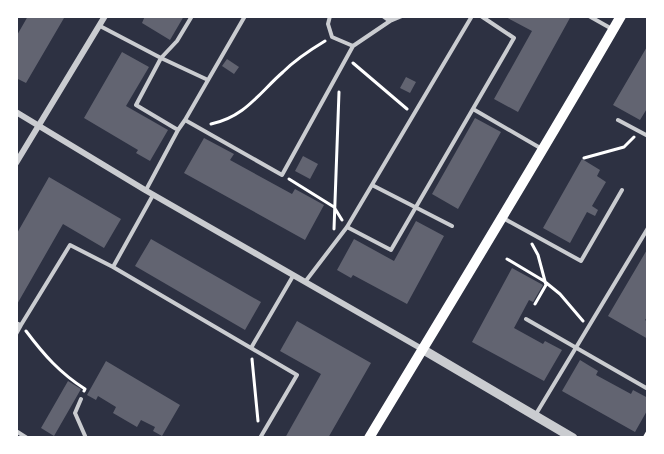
<svg xmlns="http://www.w3.org/2000/svg" width="664" height="454" viewBox="0 0 664 454" font-family="Montserrat,sans-serif">
	<style>
		.building { fill: #626471 }
		.lines { fill: none; stroke-linecap: round; stroke-linejoin: round }
		.path { stroke: #fff; stroke-width: 3 }
		.service { stroke: #caccd0; stroke-width: 4 }
		.minor { stroke: #caccd0; stroke-width: 6 }
		.tertiary { stroke: #caccd0; stroke-width: 9 }
		.secondary { stroke: #fff; stroke-width: 10 }
	</style>
	<rect width="100%" height="100%" fill="#2d3142"/>
	<!-- building -->
	<path class="building" d="M28,16L64,18L26,83L16,78V37Z
		M145,16H184L170,40L142,23Z
		M504,16H571L518,112L494,99L532,31Z
		M648,45V107L640,120L613,105Z
		M122,52L149,67L126,106L168,130L150,161L136,153L138,150L84,118Z
		M227,59L239,67L234,74L222,66Z
		M406,77L416,82L410,93L400,88Z
		M475,118L501,132L458,209L432,194Z
		M204,138L234,154L230,160L292,194L295,189L324,205L305,240L184,173Z
		M303,156L318,164L310,179L295,171Z
		M582,159L600,170L597,176L606,182L592,206L598,210L595,216L587,212L570,243L543,228Z
		M49,177L121,219L104,248L63,224L16,306V235Z
		M416,221L444,236L407,304L353,275L351,278L337,270L354,239L394,261Z
		M151,239L261,302L245,330L135,266Z
		M648,248V316L645,320L648,322V339L608,316Z
		M512,268L543,285L533,302L529,300L514,328L543,344L545,341L562,350L544,381L472,342Z
		M297,321L371,363L328,438H285L321,374L280,351Z
		M580,360L598,371L596,375L631,394L633,390L648,398V409L635,432L562,391Z
		M106,361L180,405L162,436L153,431L155,427L141,420L137,427L113,413L116,407L98,396L96,400L87,395Z
		M68,381L81,389L54,436L41,428Z"/>
	<g class="lines">
		<!-- path -->
		<path class="path" d="M353,63L407,109
			M211,124C245,117 259,93 283,72C295,60 310,50 325,41
			M584,158L624,147L634,137
			M289,179L334,207L342,220
			M334,229L339,92
			M532,244L538,255L546,285L535,304
			M507,259L544,281L560,294L583,321
			M26,331C44,355 60,373 85,389L84,391
			M252,359L258,421
			M644,438L648,431"/>
		<!-- service -->
		<path class="service" d="M192,16L177,41L161,58L208,80
			M330,16L328,24L332,37L353,46
			M383,16L390,21L392,16
			M589,16L612,29
			M100,26L161,58L136,105L178,130L146,190
			M473,109L542,149
			M185,120L245,16
			M618,120L648,136
			M178,130L185,120L282,175L353,46L390,21L402,16
			M372,185L452,226
			M153,195L113,267L251,348
			M503,218L581,261L622,190
			M347,227L391,250L514,38L481,16
			M305,282L347,227L472,16
			M526,319L648,389
			M16,323L21,325L70,245L113,267
			M16,334L21,325
			M81,399L75,413L86,438
			M536,414L648,228
			M16,431L27,438
			M260,438L297,375L251,348L293,276"/>
		<!-- minor -->
		<path class="minor" d="M16,112L145,190L422,349
			M16,163L105,16"/>
		<!-- tertiary -->
		<path class="tertiary" d="M422,349L573,438"/>
		<!-- secondary -->
		<path class="secondary" d="M369,438C454,297 539,158 621,16"/>
	</g>
	<!-- border -->
	<rect width="664" height="454" fill="none" stroke="#ffffff" stroke-width="36"/>
</svg>
